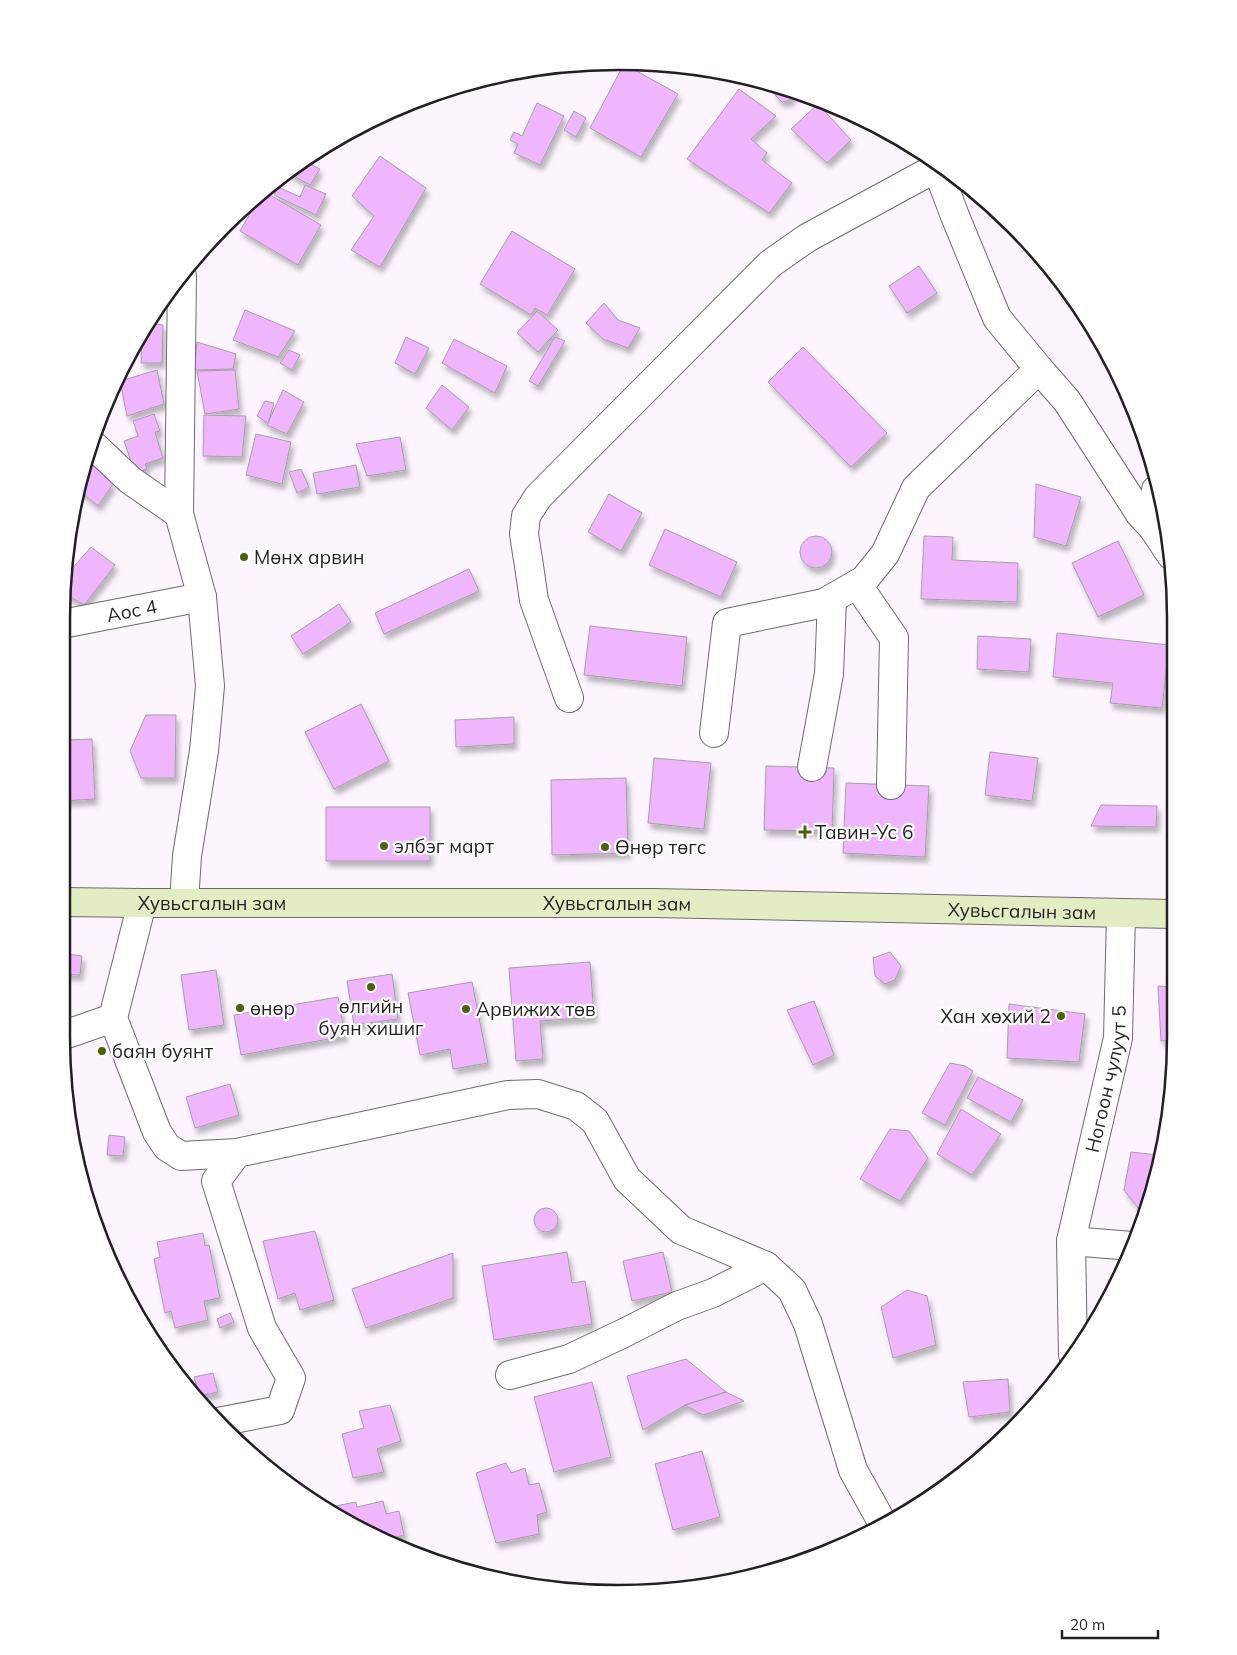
<svg xmlns="http://www.w3.org/2000/svg" width="1237" height="1655" viewBox="0 0 1237 1655" font-family="Mulish,sans-serif">
	<style>
		.building { fill: #f0b6fd; stroke: #a79ea9; filter: url(#shadow) }
		.lines { fill: none; stroke-linecap: round; stroke-linejoin: round }
		.minor-casing { stroke: #706872; stroke-width: 30 }
		.secondary-casing { stroke: #706872; stroke-width: 30 }
		.minor { stroke: #fff; stroke-width: 28 }
		.secondary { stroke: #e2edc3; stroke-width: 28 }
		.poi-dot { fill: #4e620c; stroke: #fff; stroke-width: 2 }
		.labels { text-anchor: middle; stroke-width: 4.5; stroke-linejoin: round; paint-order: stroke }
		.poi-label { font-size: 19px; fill: #231f24; stroke: #fff; text-anchor: start }
		.street-label { font-size: 19px; fill: #231f24; stroke: #fff }
		.rim { fill: none; stroke: #231f24; stroke-width: 2.5 }
	</style>
	<defs>
		<filter id="shadow"><feDropShadow dx="3" dy="5.5" stdDeviation="2.5" flood-color="#0004"/></filter>
	</defs>
	<rect width="100%" height="100%" fill="#fdf5fe"/>
	<!-- building -->
	<path class="building" d="M624,64L678,94L641,157L590,128Z
		M775,86L795,90L791,100L782,102L775,95Z
		M739,89L776,116L751,139L767,153L762,160L792,183L769,213L687,159Z
		M537,103L564,116L540,165L514,153L518,144L510,140L514,132L522,136Z
		M818,104L851,140L827,163L791,129Z
		M574,111L586,118L576,137L564,130Z
		M380,156L426,188L380,267L351,250L374,216L352,196Z
		M304,161L320,169L310,185L286,172Z
		M305,185L326,194L316,215L274,195L278,187L300,197Z
		M263,191L321,225L298,265L240,231Z
		M512,231L575,269L547,315L535,308L531,315L480,284Z
		M919,266L937,293L907,313L889,286Z
		M604,303L618,320L640,328L628,348L603,339L586,323Z
		M245,310L295,331L278,357L233,340Z
		M537,311L558,330L538,352L517,333Z
		M147,323L163,325L162,363H141L142,331Z
		M406,337L429,348L415,374L395,363Z
		M555,337L565,341L538,386L529,381Z
		M454,339L507,366L495,393L442,363Z
		M197,342L236,354L233,369L194,370Z
		M803,347L887,433L851,467L768,382Z
		M289,350L300,355L292,370L280,363Z
		M157,370L164,404L127,416L120,381Z
		M235,370L239,409L205,414L197,371Z
		M442,385L469,407L452,430L426,408Z
		M283,390L304,402L287,434L267,425Z
		M265,401L274,403L268,423L257,416Z
		M154,414L160,431L155,432L163,458L145,464L147,469L135,473L124,441L138,436L133,421Z
		M204,415L246,416L242,457L203,456Z
		M256,434L291,442L282,484L246,475Z
		M400,437L406,470L367,476L356,444Z
		M86,459L113,484L98,506L78,490L80,475Z
		M356,465L360,487L317,494L313,473Z
		M301,469L309,487L297,493L289,472Z
		M1036,484L1081,497L1066,546L1034,537Z
		M609,494L642,513L621,551L588,532Z
		M665,529L737,562L721,597L649,565Z
		M800 552a16 16 0 1 1 32 0a16 16 0 1 1-32 0Z
		M924,536L953,537L952,560L1018,563L1017,602L921,599Z
		M1118,541L1144,595L1098,617L1072,563Z
		M91,547L115,565L84,605L62,592V582L63,579Z
		M469,569L479,591L384,634L375,613Z
		M339,604L351,622L303,654L291,636Z
		M590,626L687,637L682,686L584,675Z
		M1057,633L1169,645L1162,708L1110,703L1113,683L1053,677Z
		M978,636L1031,639L1029,672L977,669Z
		M361,704L389,761L334,789L305,732Z
		M146,715H176L175,778H141L130,751Z
		M514,717V744L456,747L455,720Z
		M92,739L95,799L62,801V755L64,740Z
		M990,752L1038,758L1032,801L985,795Z
		M654,758L711,763L704,829L648,823Z
		M766,766L834,768L832,831L764,830Z
		M626,778L628,853L552,855L551,780Z
		M846,783L929,786L925,857L843,853Z
		M1101,805L1157,806L1156,827L1091,826Z
		M326,807H430V861H326Z
		M890,952L901,966L895,980L885,984L875,976L873,958Z
		M61,953L82,956L80,975L61,974Z
		M590,962L594,1017L540,1021L543,1059L516,1061L509,968Z
		M216,970L224,1025L189,1030L181,975Z
		M392,974L398,1019L354,1025L347,981Z
		M472,982L488,1063L453,1069L450,1049L420,1055L408,993Z
		M1158,986L1174,987V1040L1161,1041Z
		M338,997L345,1036L241,1055L234,1015Z
		M814,1001L834,1055L813,1065L787,1010Z
		M1009,1004L1085,1014L1079,1062L1007,1058Z
		M950,1063L965,1066L973,1071L945,1125L922,1113Z
		M978,1077L1023,1100L1011,1122L967,1098Z
		M230,1084L239,1115L195,1128L186,1097Z
		M961,1109L1001,1134L972,1175L937,1154Z
		M890,1129L909,1131L928,1158L900,1201L860,1179Z
		M109,1135L125,1137L123,1156L107,1155Z
		M1131,1152L1158,1155L1147,1209H1139L1124,1190Z
		M534 1220a12 12 0 1 1 24 0a12 12 0 1 1-24 0Z
		M315,1231L334,1300L300,1310L295,1293L278,1299L263,1241Z
		M203,1233L205,1246L209,1245L220,1298L204,1301L208,1320L175,1328L171,1311L165,1313L154,1259L160,1257L157,1242Z
		M567,1252L572,1283L585,1281L592,1324L494,1340L482,1266Z
		M663,1252L672,1292L632,1301L623,1261Z
		M453,1253V1298L366,1328L352,1289Z
		M907,1290L927,1296L936,1345L893,1358L881,1307Z
		M1101,1303H1107L1100,1316Z
		M230,1313L234,1322L220,1328L217,1319Z
		M686,1359L726,1392L685,1405L643,1430L627,1376Z
		M213,1373L218,1392L199,1396L194,1377Z
		M1008,1379L1010,1412L969,1417L963,1382Z
		M592,1382L611,1457L554,1472L534,1397Z
		M726,1392L744,1401L703,1415L685,1405Z
		M390,1405L401,1441L377,1449L384,1472L353,1478L342,1434L364,1428L359,1411Z
		M702,1451L720,1517L673,1530L655,1464Z
		M506,1463L511,1473L525,1468L529,1485L539,1483L547,1512L537,1515L539,1534L496,1543L476,1473Z
		M290,1477L292,1486L283,1479Z
		M383,1501L386,1514L399,1511L404,1535L393,1538L394,1544L372,1536L325,1508L356,1502L357,1507Z"/>
	<g class="lines">
		<defs>
			<g id="minor">
				<path d="M935,163L955,216L997,318L1039,369L1067,401L1140,514L1153,528L1171,555"/>
				<path d="M182,276L179,514L202,597L210,686L204,751L187,856L184,902"/>
				<path d="M92,444L130,480L179,514"/>
				<path d="M1153,528L1156,490"/>
				<path d="M857,584L894,638L891,785"/>
				<path id="s1" d="M62,624L202,597"/>
				<path d="M569,698L534,600L529,566L524,534L526,516L538,497L770,264L807,238L936,168"/>
				<path d="M714,733L727,623L824,603L864,580L885,554L916,488L1039,369"/>
				<path d="M812,767L829,674L832,599"/>
				<path d="M142,903L113,1018L157,1132L167,1147L181,1156L237,1153L508,1095L538,1094L576,1106L595,1121L627,1179L681,1230L766,1266L792,1290L808,1324L853,1470L882,1522"/>
				<path d="M61,1036L113,1018"/>
				<path d="M1071,1241L1132,1246"/>
				<path id="s2" d="M1073,1355L1071,1241L1118,1038L1121,914"/>
				<path d="M510,1375L569,1359L624,1333L677,1306L713,1293L766,1266"/>
				<path d="M218,1422L280,1410L291,1378L262,1328L216,1181L237,1153"/>
			</g>
			<g id="secondary">
				<path id="s3" d="M62,902L142,903H654L1173,914"/>
			</g>
		</defs>
		<!-- minor casing -->
		<use href="#minor" class="minor-casing"/>
		<!-- secondary casing -->
		<use href="#secondary" class="secondary-casing"/>
		<!-- minor -->
		<use href="#minor" class="minor"/>
		<!-- secondary -->
		<use href="#secondary" class="secondary"/>
	</g>
	<!-- markers -->
	<g class="poi-dot">
		<circle cx="244" cy="557" r="5"/>
		<path d="M802.5 824.5h5v5h5v5h-5v5h-5v-5h-5v-5h5z"/>
		<circle cx="384" cy="846" r="5"/>
		<circle cx="605" cy="847" r="5"/>
		<circle cx="371" cy="987" r="5"/>
		<circle cx="240" cy="1008" r="5"/>
		<circle cx="466" cy="1009" r="5"/>
		<circle cx="1061" cy="1016" r="5"/>
		<circle cx="102" cy="1051" r="5"/>
	</g>
	<g class="labels">
		<!-- poi labels -->
		<g class="poi-label">
			<text x="254" y="564">Мөнх арвин</text>
			<text x="815" y="839">Тавин-Ус 6</text>
			<text x="394" y="853">элбэг март</text>
			<text x="615" y="854">Өнөр төгс</text>
			<text x="371" y="1013" text-anchor="middle">өлгийн<tspan x="371" dy="22">буян хишиг</tspan></text>
			<text x="250" y="1015">өнөр</text>
			<text x="476" y="1016">Арвижих төв</text>
			<text x="1051" y="1023" text-anchor="end">Хан хөхий 2</text>
			<text x="112" y="1058">баян буянт</text>
		</g>
		<!-- street labels -->
		<g class="street-label">
			<text dy="7" stroke="none"><textPath href="#s1" startOffset="71">Аос 4</textPath></text>
			<text dy="7" stroke="none"><textPath href="#s3" startOffset="150">Хувьсгалын зам</textPath></text>
			<text dy="7" stroke="none"><textPath href="#s3" startOffset="555">Хувьсгалын зам</textPath></text>
			<text dy="7" stroke="none"><textPath href="#s3" startOffset="960">Хувьсгалын зам</textPath></text>
			<text dy="7" stroke="none"><textPath href="#s2" startOffset="280">Ногоон чулуут 5</textPath></text>
		</g>
	</g>
	<!-- crop -->
	<path d="M0 0H1237V1655H0ZM618 70H619A548 548 0 0 1 1167 618V1037A548 548 0 0 1 619 1585H618A548 548 0 0 1 70 1037V618A548 548 0 0 1 618 70Z" fill="#fff" fill-rule="evenodd"/>
	<path class="rim" d="M618 70H619A548 548 0 0 1 1167 618V1037A548 548 0 0 1 619 1585H618A548 548 0 0 1 70 1037V618A548 548 0 0 1 618 70Z"/>
	<!-- scale -->
	<path d="M1062 1630v8h96v-8" fill="none" stroke="#231f24" stroke-width="2.5"/>
	<text x="1070" y="1630" font-size="15" fill="#231f24" stroke="#ffffff" stroke-width="4" paint-order="stroke">20 m</text>
</svg>
